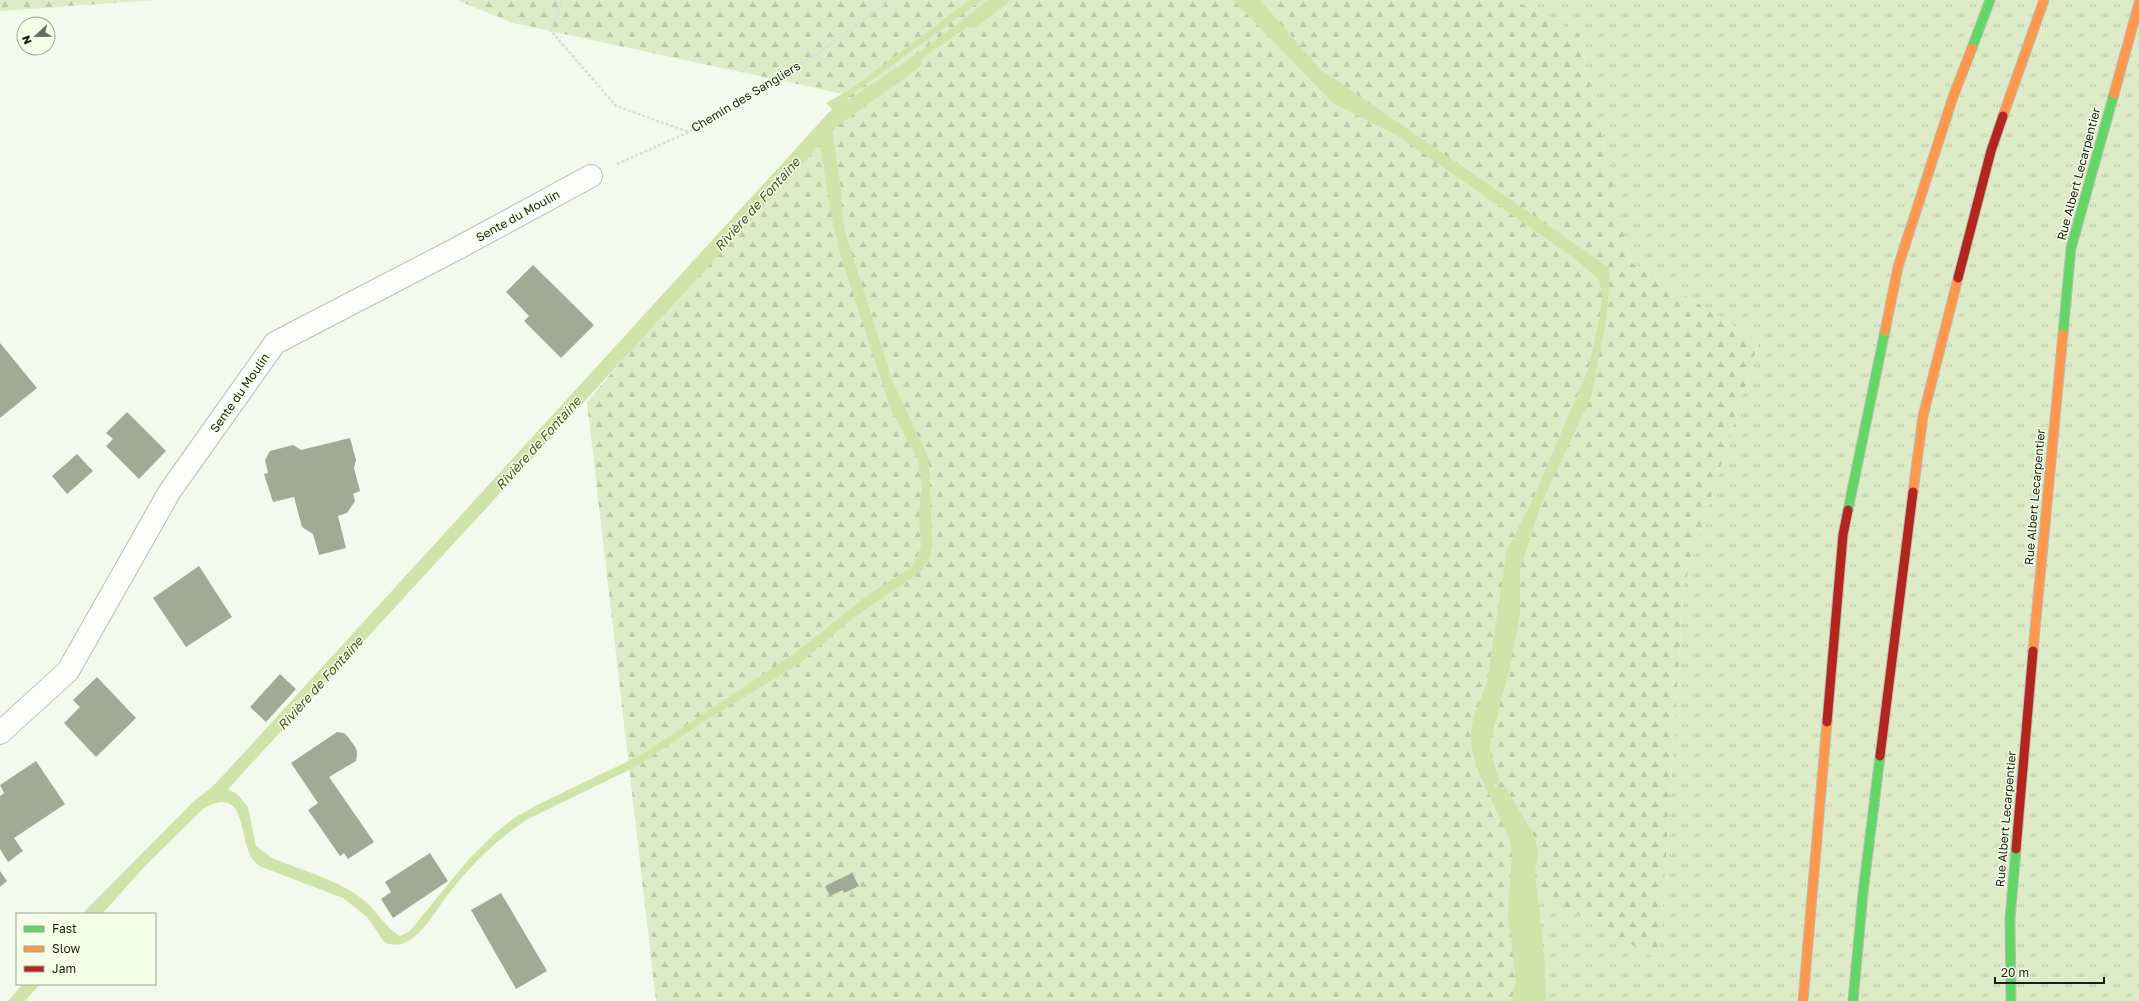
<svg xmlns="http://www.w3.org/2000/svg" width="2139" height="1001" viewBox="0 0 2139 1001" font-family="'Golos Text',sans-serif">
	<style>
		.grass { fill: url(#grass-tufts) }
		.forest { fill: url(#forest-firs) }
		.water { fill: #cee4a8; fill-rule: evenodd }
		.lines { fill: none; stroke-linecap: round; stroke-linejoin: round }
		.stream { stroke: #cee4a8; stroke-width: 11 }
		.building { fill: #a2a995 }
		.street-casing { stroke: #babfb4; stroke-width: 24 }
		.fast-casing { stroke: #babfb4; stroke-width: 11 }
		.slow-casing { stroke: #babfb4; stroke-width: 11 }
		.jam-casing { stroke: #babfb4; stroke-width: 11 }
		.path { stroke: #dcded9; stroke-width: 2.5; stroke-dasharray: 3 2; stroke-linecap: butt }
		.street { stroke: #fdfefc; stroke-width: 22 }
		.fast { stroke: #63d668; stroke-width: 9 }
		.slow { stroke: #ff974d; stroke-width: 9 }
		.jam { stroke: #b3261e; stroke-width: 9 }
		.labels { text-anchor: middle; stroke-width: 3; stroke-linejoin: round; paint-order: stroke }
		.street-label { font-size: 12px; fill: #191d12; stroke: #f5ffe7 }
		.water-label { font-size: 13px; font-style: italic; fill: #43561e; stroke: #f5ffe7 }
	</style>
	<defs>
		<pattern id="grass-tufts" width="24" height="20" patternUnits="userSpaceOnUse"><rect width="24" height="20" fill="#ddebc7"/><path d="M3 7l-1-3M5 7V3M7 7l1-3M15 17l-1-3M17 17v-4M19 17l1-3" fill="none" stroke="#bdc9aa"/></pattern>
		<pattern id="forest-firs" width="22" height="20" patternUnits="userSpaceOnUse"><rect width="22" height="20" fill="#ddebc7"/><path d="M5 1l3.5 6h-7zM16 11l3.5 6h-7z" fill="#bdc9aa"/></pattern>
	</defs>
	<rect width="100%" height="100%" fill="#f4f9ed"/>
	<!-- grass -->
	<path class="grass" d="M1514,0H2139V1001H1538L1537,891L1659,959L1684,585L1759,341L1630,262L1579,34Z"/>
	<!-- forest -->
	<path class="forest" d="M0,0H155L0,11Z
		M456,0H1514L1579,34L1630,262L1759,341L1684,585L1659,960L1537,891L1538,1001H656L587,402L848,95L513,23Z"/>
	<!-- water -->
	<path class="water" d="M970,0H982L847,98L848,100L920,52L989,0H1006L856,104L842,116L832,133L841,188L843,226L892,380L929,459L932,545L930,557L920,572L849,621L799,664L706,720L639,765L528,819C498,838 472,864 450,892C437,908 425,933 406,942C399,946 392,945 385,943L367,917L343,898L259,866C257,863 252,860 251,857C239,833 245,784 203,809L146,865L102,914H82L195,800L211,788L231,767L832,109L826,103L851,89ZM820,145L832,218L841,257L891,410L918,460L922,486L919,513L921,547L916,560L910,568L865,597L794,654L641,755L539,804L514,818L495,833L468,860L410,931L400,936C384,927 377,909 361,898C336,879 301,870 272,858L256,846L248,807L237,794L228,789Z
		M1233,0H1260L1320,69L1610,268L1607,315L1591,397L1541,504L1520,570V614L1512,658L1489,747L1501,786L1494,784L1495,787L1506,788L1535,837L1538,853L1535,872L1544,954L1546,999L1545,1001H1511L1516,982L1508,914L1512,854L1510,840L1479,773L1472,750L1471,733L1474,716L1487,682L1507,550L1532,501L1588,370L1599,321L1602,296L1599,280L1574,258L1398,136L1333,103Z
		M23,984H40L25,1001H8Z"/>
	<g class="lines">
		<!-- stream -->
		<path class="stream" d="M973,22L1003,0
			M831,124L916,63"/>
	</g>
	<!-- building -->
	<path class="building" d="M533,265L594,325L561,358L524,321L529,316L506,292Z
		M0,343L37,388L0,418Z
		M127,412L166,451L139,479L106,446L113,439L106,433Z
		M350,438L356,460L354,468L360,491L353,494L355,501L347,513L338,516L346,548L319,555L313,534L302,527L294,497L273,502L264,474L268,473L265,460L270,451L293,445L301,450Z
		M77,454L93,471L67,494L52,476Z
		M199,566L232,617L186,647L153,598Z
		M280,674L296,689L266,722L250,707Z
		M97,677L136,718L96,757L64,723L80,707L73,700Z
		M337,732L344,733L348,737L356,748L357,754L356,761L329,777L374,842L348,859L344,853L340,856L308,810L318,803L291,763Z
		M36,761L65,804L14,838L23,851L8,862L0,849V796L4,793L0,785Z
		M430,853L448,881L393,918L381,899L391,892L385,882Z
		M0,871L7,881L0,887Z
		M852,873L859,886L844,893L843,890L830,896L825,886Z
		M501,893L547,971L516,989L471,910Z"/>
	<g class="lines">
		<defs>
			<path id="street" d="M0,733L68,671L170,491L275,343L460,247L591,176"/>
			<path id="fast" d="M1972,48L1990,0
				M2063,334L2071,248L2114,94
				M1848,510L1885,331
				M1853,1001L1863,893L1880,756
				M2011,1001L2010,919L2016,849"/>
			<path id="slow" d="M2114,94L2139,3
				M2003,116L2044,0
				M1885,331L1898,267L1953,97L1972,48
				M1913,492L1923,416L1958,278
				M2033,651L2063,334
				M1803,1001L1827,722"/>
			<path id="jam" d="M1958,278L1991,151L2003,116
				M1827,722L1843,535L1848,510
				M1880,756L1913,492
				M2016,849L2033,651"/>
		</defs>
		<!-- street casing -->
		<use href="#street" class="street-casing"/>
		<!-- fast casing -->
		<use href="#fast" class="fast-casing"/>
		<!-- slow casing -->
		<use href="#slow" class="slow-casing"/>
		<!-- jam casing -->
		<use href="#jam" class="jam-casing"/>
		<!-- path -->
		<path class="path" d="M562,0L551,31L616,106L689,132
			M617,164L689,132L826,48L890,0"/>
		<!-- street -->
		<use href="#street" class="street"/>
		<!-- fast -->
		<use href="#fast" class="fast"/>
		<!-- slow -->
		<use href="#slow" class="slow"/>
		<!-- jam -->
		<use href="#jam" class="jam"/>
	</g>
	<g class="labels">
		<!-- street labels -->
		<g class="street-label">
			<text transform="translate(746 97) rotate(-31)" y="4">Chemin des Sangliers</text>
			<text transform="translate(2079 174) rotate(-75)" y="4">Rue Albert Lecarpentier</text>
			<text transform="translate(518 216) rotate(-29)" y="4">Sente du Moulin</text>
			<text transform="translate(240 393) rotate(-55)" y="4">Sente du Moulin</text>
			<text transform="translate(2035 497) rotate(-85)" y="4">Rue Albert Lecarpentier</text>
			<text transform="translate(2006 819) rotate(-85)" y="4">Rue Albert Lecarpentier</text>
		</g>
		<!-- water labels -->
		<g class="water-label">
			<text transform="translate(757 204) rotate(-48)" y="5">Rivière de Fontaine</text>
			<text transform="translate(538 443) rotate(-48)" y="5">Rivière de Fontaine</text>
			<text transform="translate(320 683) rotate(-48)" y="5">Rivière de Fontaine</text>
		</g>
	</g>
	<!-- legend -->
	<rect x="16" y="913" width="140" height="72" fill="#f5ffe7" stroke="#9da592"/>
	<rect x="24" y="926" width="20" height="6" fill="#63d668" stroke="#9da592"/>
	<text x="52" y="933" font-size="12" fill="#191d12">Fast</text>
	<rect x="24" y="946" width="20" height="6" fill="#ff974d" stroke="#9da592"/>
	<text x="52" y="953" font-size="12" fill="#191d12">Slow</text>
	<rect x="24" y="966" width="20" height="6" fill="#b3261e" stroke="#9da592"/>
	<text x="52" y="973" font-size="12" fill="#191d12">Jam</text>
	<!-- north arrow -->
	<g transform="translate(36 36) rotate(248)"><circle r="19" fill="#f5ffe7" stroke="#9da592"/>
	<path d="M0-3L7 15L0 10L-7 15Z" fill="#666a5f"/>
	<text y="-6" font-size="11" font-weight="bold" text-anchor="middle" fill="#191d12">N</text>
	</g>
	<!-- scale -->
	<path d="M1995 977v6h109v-6" fill="none" stroke="#191d12" stroke-width="2"/>
	<text x="2001" y="977" font-size="12" fill="#191d12" stroke="#f5ffe7" stroke-width="3" paint-order="stroke">20 m</text>
</svg>
